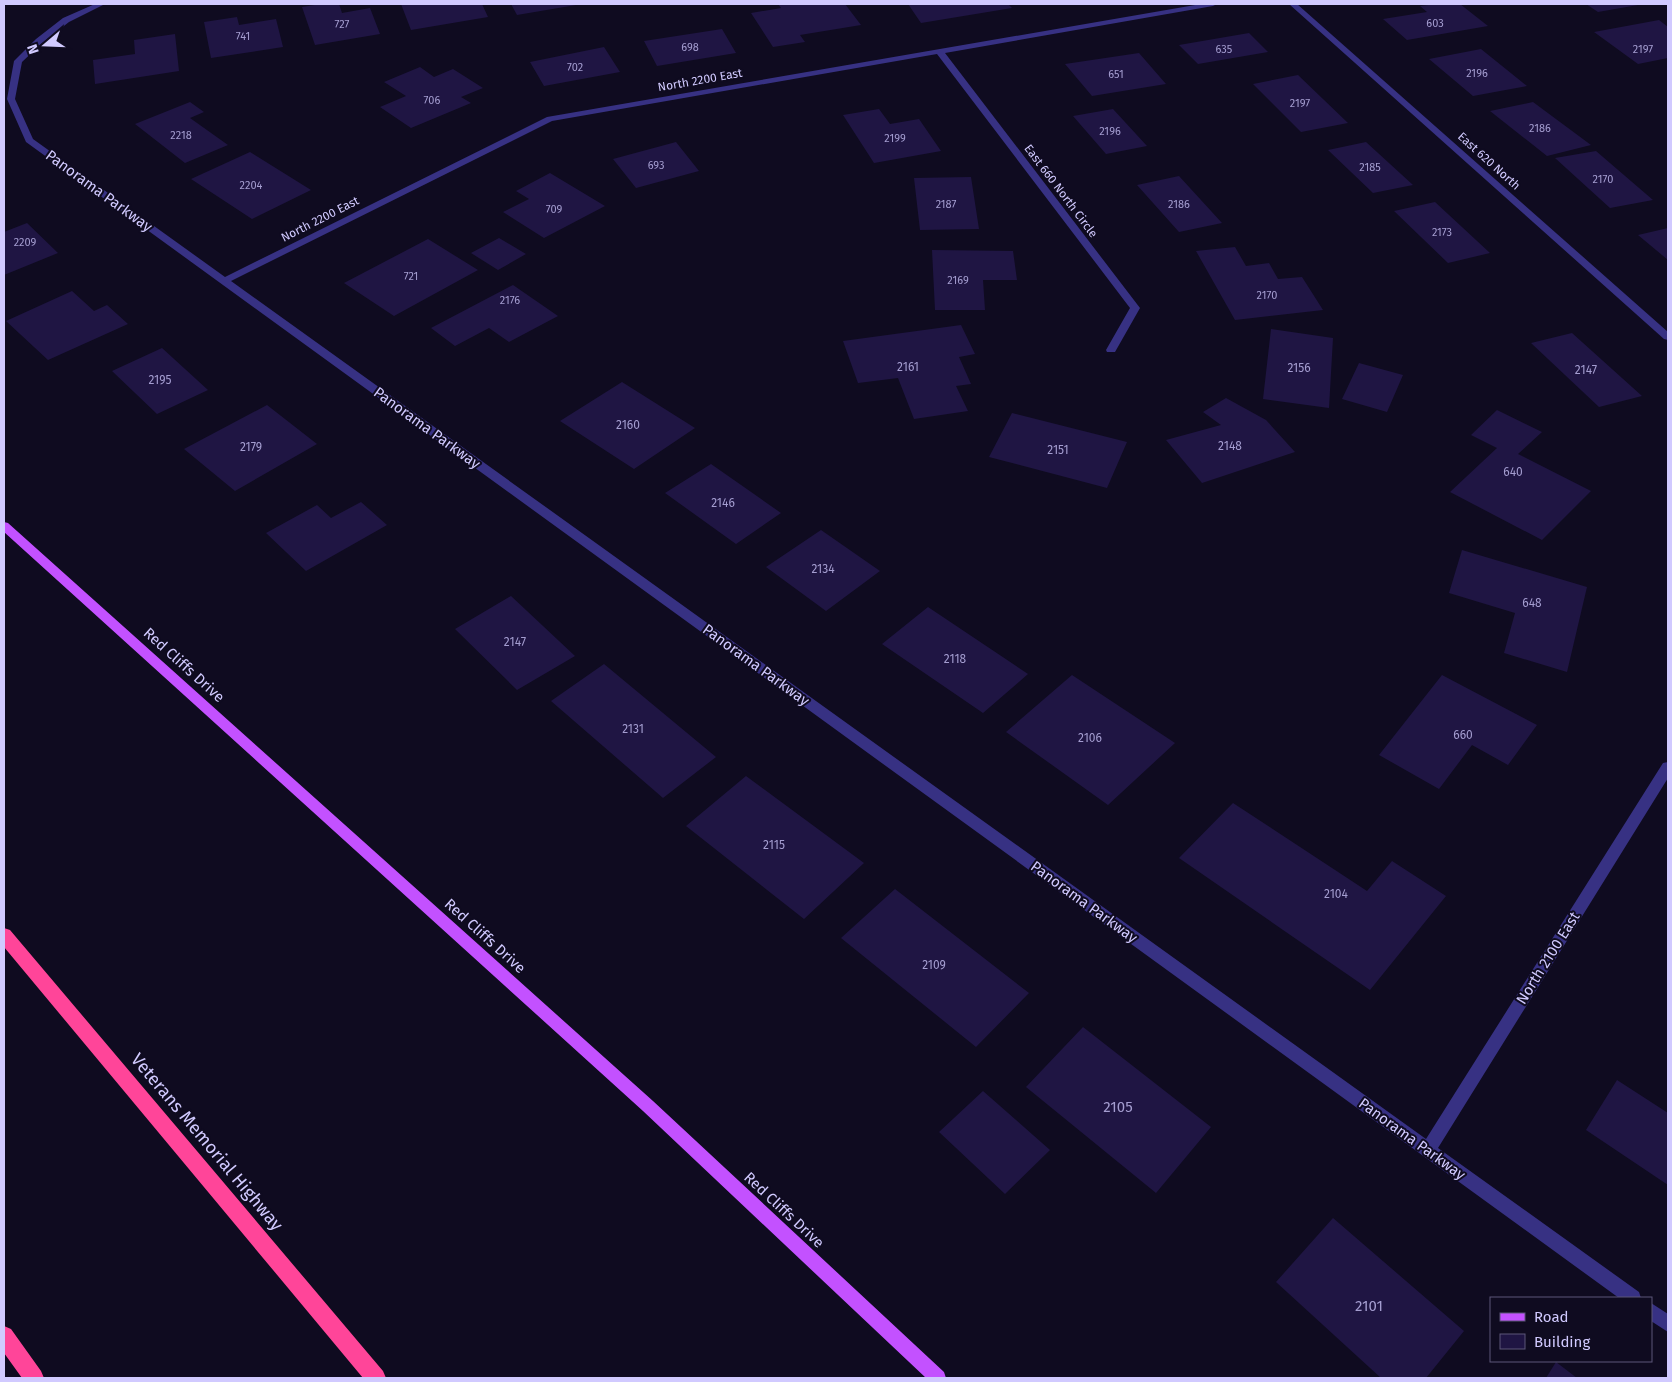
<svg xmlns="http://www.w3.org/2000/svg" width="1672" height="1382" viewBox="0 0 1672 1382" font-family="'Fira Sans',sans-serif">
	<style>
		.building { fill: #1f1543 }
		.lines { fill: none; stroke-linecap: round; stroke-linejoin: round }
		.minor { fill: #373183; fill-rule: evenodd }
		.major { fill: #c351ff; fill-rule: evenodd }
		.highway { fill: #ff4599; fill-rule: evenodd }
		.labels { text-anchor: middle; stroke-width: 4; stroke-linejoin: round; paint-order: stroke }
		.far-number-label { font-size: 11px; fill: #a49dd0 }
		.far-street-label { font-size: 12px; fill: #d1caff; stroke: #0f0b20 }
		.number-label { font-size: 12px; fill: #a49dd0 }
		.street-label { font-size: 15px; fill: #d1caff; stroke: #0f0b20 }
		.near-number-label { font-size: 15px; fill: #a49dd0 }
		.near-street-label { font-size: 18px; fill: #d1caff; stroke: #0f0b20 }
	</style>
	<rect width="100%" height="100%" fill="#0f0b20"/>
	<!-- building -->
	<path class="building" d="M321,4H339L342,13L370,8L380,34L315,45L302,7Z
		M401,4H482L488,17L411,30Z
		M511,4H575L576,5L517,15Z
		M778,4H845L861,25L800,35L805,42L773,47L751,13L781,8Z
		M908,4H1008L1012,8L921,23Z
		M1436,4H1460L1488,26L1407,40L1383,19L1427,12L1420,6Z
		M1586,4H1638V5L1598,12Z
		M237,17L239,25L276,19L283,47L211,58L204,22Z
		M1659,20L1668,27V37L1667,38L1668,39V58L1638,64L1594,32Z
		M722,29L736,53L657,66L644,41Z
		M1249,33L1268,52L1198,64L1179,45Z
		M175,34L179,71L95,84L93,60L135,54L134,40Z
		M604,47L620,72L544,86L530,62Z
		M1481,49L1527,86L1473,96L1429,59Z
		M1139,53L1166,84L1092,96L1065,64Z
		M420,67L434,77L453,69L483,88L461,97L471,103L411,128L380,107L406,96L384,82Z
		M1298,75L1348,123L1301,132L1253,84Z
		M190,102L204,112L190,118L228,145L185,163L135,124Z
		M1533,102L1591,145L1547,156L1490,111Z
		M879,109L890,124L919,119L941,151L874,163L843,115Z
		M1113,109L1147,146L1106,154L1073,116Z
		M676,142L699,171L636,188L613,159Z
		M1366,142L1413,185L1373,193L1328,150Z
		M1596,151L1653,200L1610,208L1555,158Z
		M250,152L311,190L252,219L191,179Z
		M550,173L605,206L544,238L503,212L529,199L516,191Z
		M1179,176L1222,223L1179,232L1137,185Z
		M971,177L979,229L920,230L914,178Z
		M1435,202L1490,253L1448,263L1394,211Z
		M27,223L58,253L4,275V232Z
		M1668,228V260L1638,235Z
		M499,238L526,254L498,270L471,253Z
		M428,239L478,270L394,316L344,283Z
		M1235,247L1246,266L1269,263L1278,279L1302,277L1323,310L1235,320L1196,251Z
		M932,250L1013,251L1017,280H983L985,310H935Z
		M513,285L558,316L509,342L489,328L455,346L431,328Z
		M72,291L94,311L107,305L128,324L48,360L6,321Z
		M961,325L975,354L959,357L971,384L956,386L968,411L914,419L898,378L858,383L843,341Z
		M1271,329L1333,338L1329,408L1263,399Z
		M1572,333L1642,396L1599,407L1531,343Z
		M162,348L208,390L157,414L112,371Z
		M1359,363L1403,375L1387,412L1342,399Z
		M622,382L695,428L634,469L560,421Z
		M1226,398L1266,420L1295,452L1202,483L1166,440L1221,425L1203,412Z
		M267,405L317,444L235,491L184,449Z
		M1497,410L1542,432L1518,454L1591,491L1542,540L1450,492L1497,448L1471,435Z
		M1012,413L1127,442L1107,488L989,457Z
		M711,464L781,513L736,544L665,493Z
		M361,502L387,525L306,571L266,533L317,505L331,518Z
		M821,530L880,571L826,611L766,567Z
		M1462,550L1587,587L1567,672L1504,653L1515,613L1449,593Z
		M511,596L575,656L517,690L455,629Z
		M928,607L1028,674L983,713L882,644Z
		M604,664L716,757L663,798L551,701Z
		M1072,675L1175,743L1108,805L1006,732Z
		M1442,675L1537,725L1508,765L1472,745L1439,789L1379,755Z
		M746,776L864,863L804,919L686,826Z
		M1233,803L1367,891L1392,861L1446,896L1370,990L1179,858Z
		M895,889L1029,993L976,1047L841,938Z
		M1083,1027L1211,1127L1156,1193L1026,1087Z
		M1617,1080L1668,1113V1185L1586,1130Z
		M983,1091L1050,1150L1005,1194L939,1132Z
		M1333,1218L1464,1331L1426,1378H1381L1276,1282Z
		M1556,1362L1577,1378H1546Z"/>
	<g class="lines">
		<!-- minor -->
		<path class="minor" d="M95,4H105L69,22L42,43L22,62L15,99L33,139L225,277L547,117L1201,4H1217L1213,6L945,53L1140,308L1115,352H1107L1106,350L1130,308L937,54L552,121L231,281L1426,1139L1663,763L1668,762V778L1438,1148L1639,1292L1641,1298H1619L26,142L7,99L14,61L36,39L63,18Z
			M1289,4H1297L1668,332V340L1664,339Z
			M1651,1303L1668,1314V1332L1651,1321Z"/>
		<!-- major -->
		<path class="major" d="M4,522L8,523L653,1101L944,1372L946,1378H926L643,1111L4,532Z"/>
		<!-- highway -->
		<path class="highway" d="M4,928L10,930L383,1371L386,1378H363L4,947Z
			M4,1326L11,1329L41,1371L44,1378H22L4,1353Z"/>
	</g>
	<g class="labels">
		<!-- far-number labels -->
		<g class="far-number-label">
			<text x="1435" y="27">603</text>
			<text x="342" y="28">727</text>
			<text x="243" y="40">741</text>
			<text x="690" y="51">698</text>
			<text x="1224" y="53">635</text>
			<text x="1643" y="53">2197</text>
			<text x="575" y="71">702</text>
			<text x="1477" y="77">2196</text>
			<text x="1116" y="78">651</text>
			<text x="432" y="104">706</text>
			<text x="1300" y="107">2197</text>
			<text x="1540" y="132">2186</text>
			<text x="1110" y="135">2196</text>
			<text x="181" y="139">2218</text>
			<text x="895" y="142">2199</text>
			<text x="656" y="169">693</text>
			<text x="1370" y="171">2185</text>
			<text x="1603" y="183">2170</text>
			<text x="251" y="189">2204</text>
			<text x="946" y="208">2187</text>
			<text x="1179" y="208">2186</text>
			<text x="554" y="213">709</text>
			<text x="1442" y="236">2173</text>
			<text x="25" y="246">2209</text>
			<text x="411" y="280">721</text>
			<text x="958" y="284">2169</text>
			<text x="1267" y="299">2170</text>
			<text x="510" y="304">2176</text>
		</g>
		<!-- far-street labels -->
		<g class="far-street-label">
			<text transform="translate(700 80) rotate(-10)" y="4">North 2200 East</text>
			<text transform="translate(1489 161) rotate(42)" y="4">East 620 North</text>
			<text transform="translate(1061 191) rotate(53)" y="4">East 660 North Circle</text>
			<text transform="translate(320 219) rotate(-27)" y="4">North 2200 East</text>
		</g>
		<!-- number labels -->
		<g class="number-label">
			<text x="908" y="371">2161</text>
			<text x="1299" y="372">2156</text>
			<text x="1586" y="374">2147</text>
			<text x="160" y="384">2195</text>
			<text x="628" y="429">2160</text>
			<text x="1230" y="450">2148</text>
			<text x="251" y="451">2179</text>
			<text x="1058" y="454">2151</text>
			<text x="1513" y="476">640</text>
			<text x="723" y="507">2146</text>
			<text x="823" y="573">2134</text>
			<text x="1532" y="607">648</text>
			<text x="515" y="646">2147</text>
			<text x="955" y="663">2118</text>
			<text x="633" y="733">2131</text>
			<text x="1463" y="739">660</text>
			<text x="1090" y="742">2106</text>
			<text x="774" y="849">2115</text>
			<text x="1336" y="898">2104</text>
			<text x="934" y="969">2109</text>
		</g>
		<!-- street labels -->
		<g class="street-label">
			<text transform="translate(99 191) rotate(36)" y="5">Panorama Parkway</text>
			<text transform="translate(427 428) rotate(36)" y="5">Panorama Parkway</text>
			<text transform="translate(184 665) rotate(42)" y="5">Red Cliffs Drive</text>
			<text transform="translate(756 665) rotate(36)" y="5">Panorama Parkway</text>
			<text transform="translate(1084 902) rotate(36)" y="5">Panorama Parkway</text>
			<text transform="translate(485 936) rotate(42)" y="5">Red Cliffs Drive</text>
			<text transform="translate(1548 958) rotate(-58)" y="5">North 2100 East</text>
			<text transform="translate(1412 1139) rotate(36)" y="5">Panorama Parkway</text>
			<text transform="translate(784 1210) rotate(43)" y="5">Red Cliffs Drive</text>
		</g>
		<!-- near-number labels -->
		<g class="near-number-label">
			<text x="1118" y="1112">2105</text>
			<text x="1369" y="1311">2101</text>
		</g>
		<!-- near-street labels -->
		<g class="near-street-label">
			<text transform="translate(207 1142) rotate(50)" y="6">Veterans Memorial Highway</text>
		</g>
	</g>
	<!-- border -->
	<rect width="1672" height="1382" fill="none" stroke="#d1caff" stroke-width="10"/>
	<!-- legend -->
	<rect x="1490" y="1297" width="162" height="65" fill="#0f0b20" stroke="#5d5779"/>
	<rect x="1500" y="1313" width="25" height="8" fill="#c351ff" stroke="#5d5779"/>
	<text x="1534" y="1322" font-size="15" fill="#d1caff">Road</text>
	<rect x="1500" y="1334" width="25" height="15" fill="#1f1543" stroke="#5d5779"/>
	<text x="1534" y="1347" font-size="15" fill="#d1caff">Building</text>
	<!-- north arrow -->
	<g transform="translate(45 45) rotate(251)" stroke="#0f0b20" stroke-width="4" paint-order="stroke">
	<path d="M0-4L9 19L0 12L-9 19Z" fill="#d1caff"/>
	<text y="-8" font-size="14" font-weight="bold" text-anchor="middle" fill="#d1caff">N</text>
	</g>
</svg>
